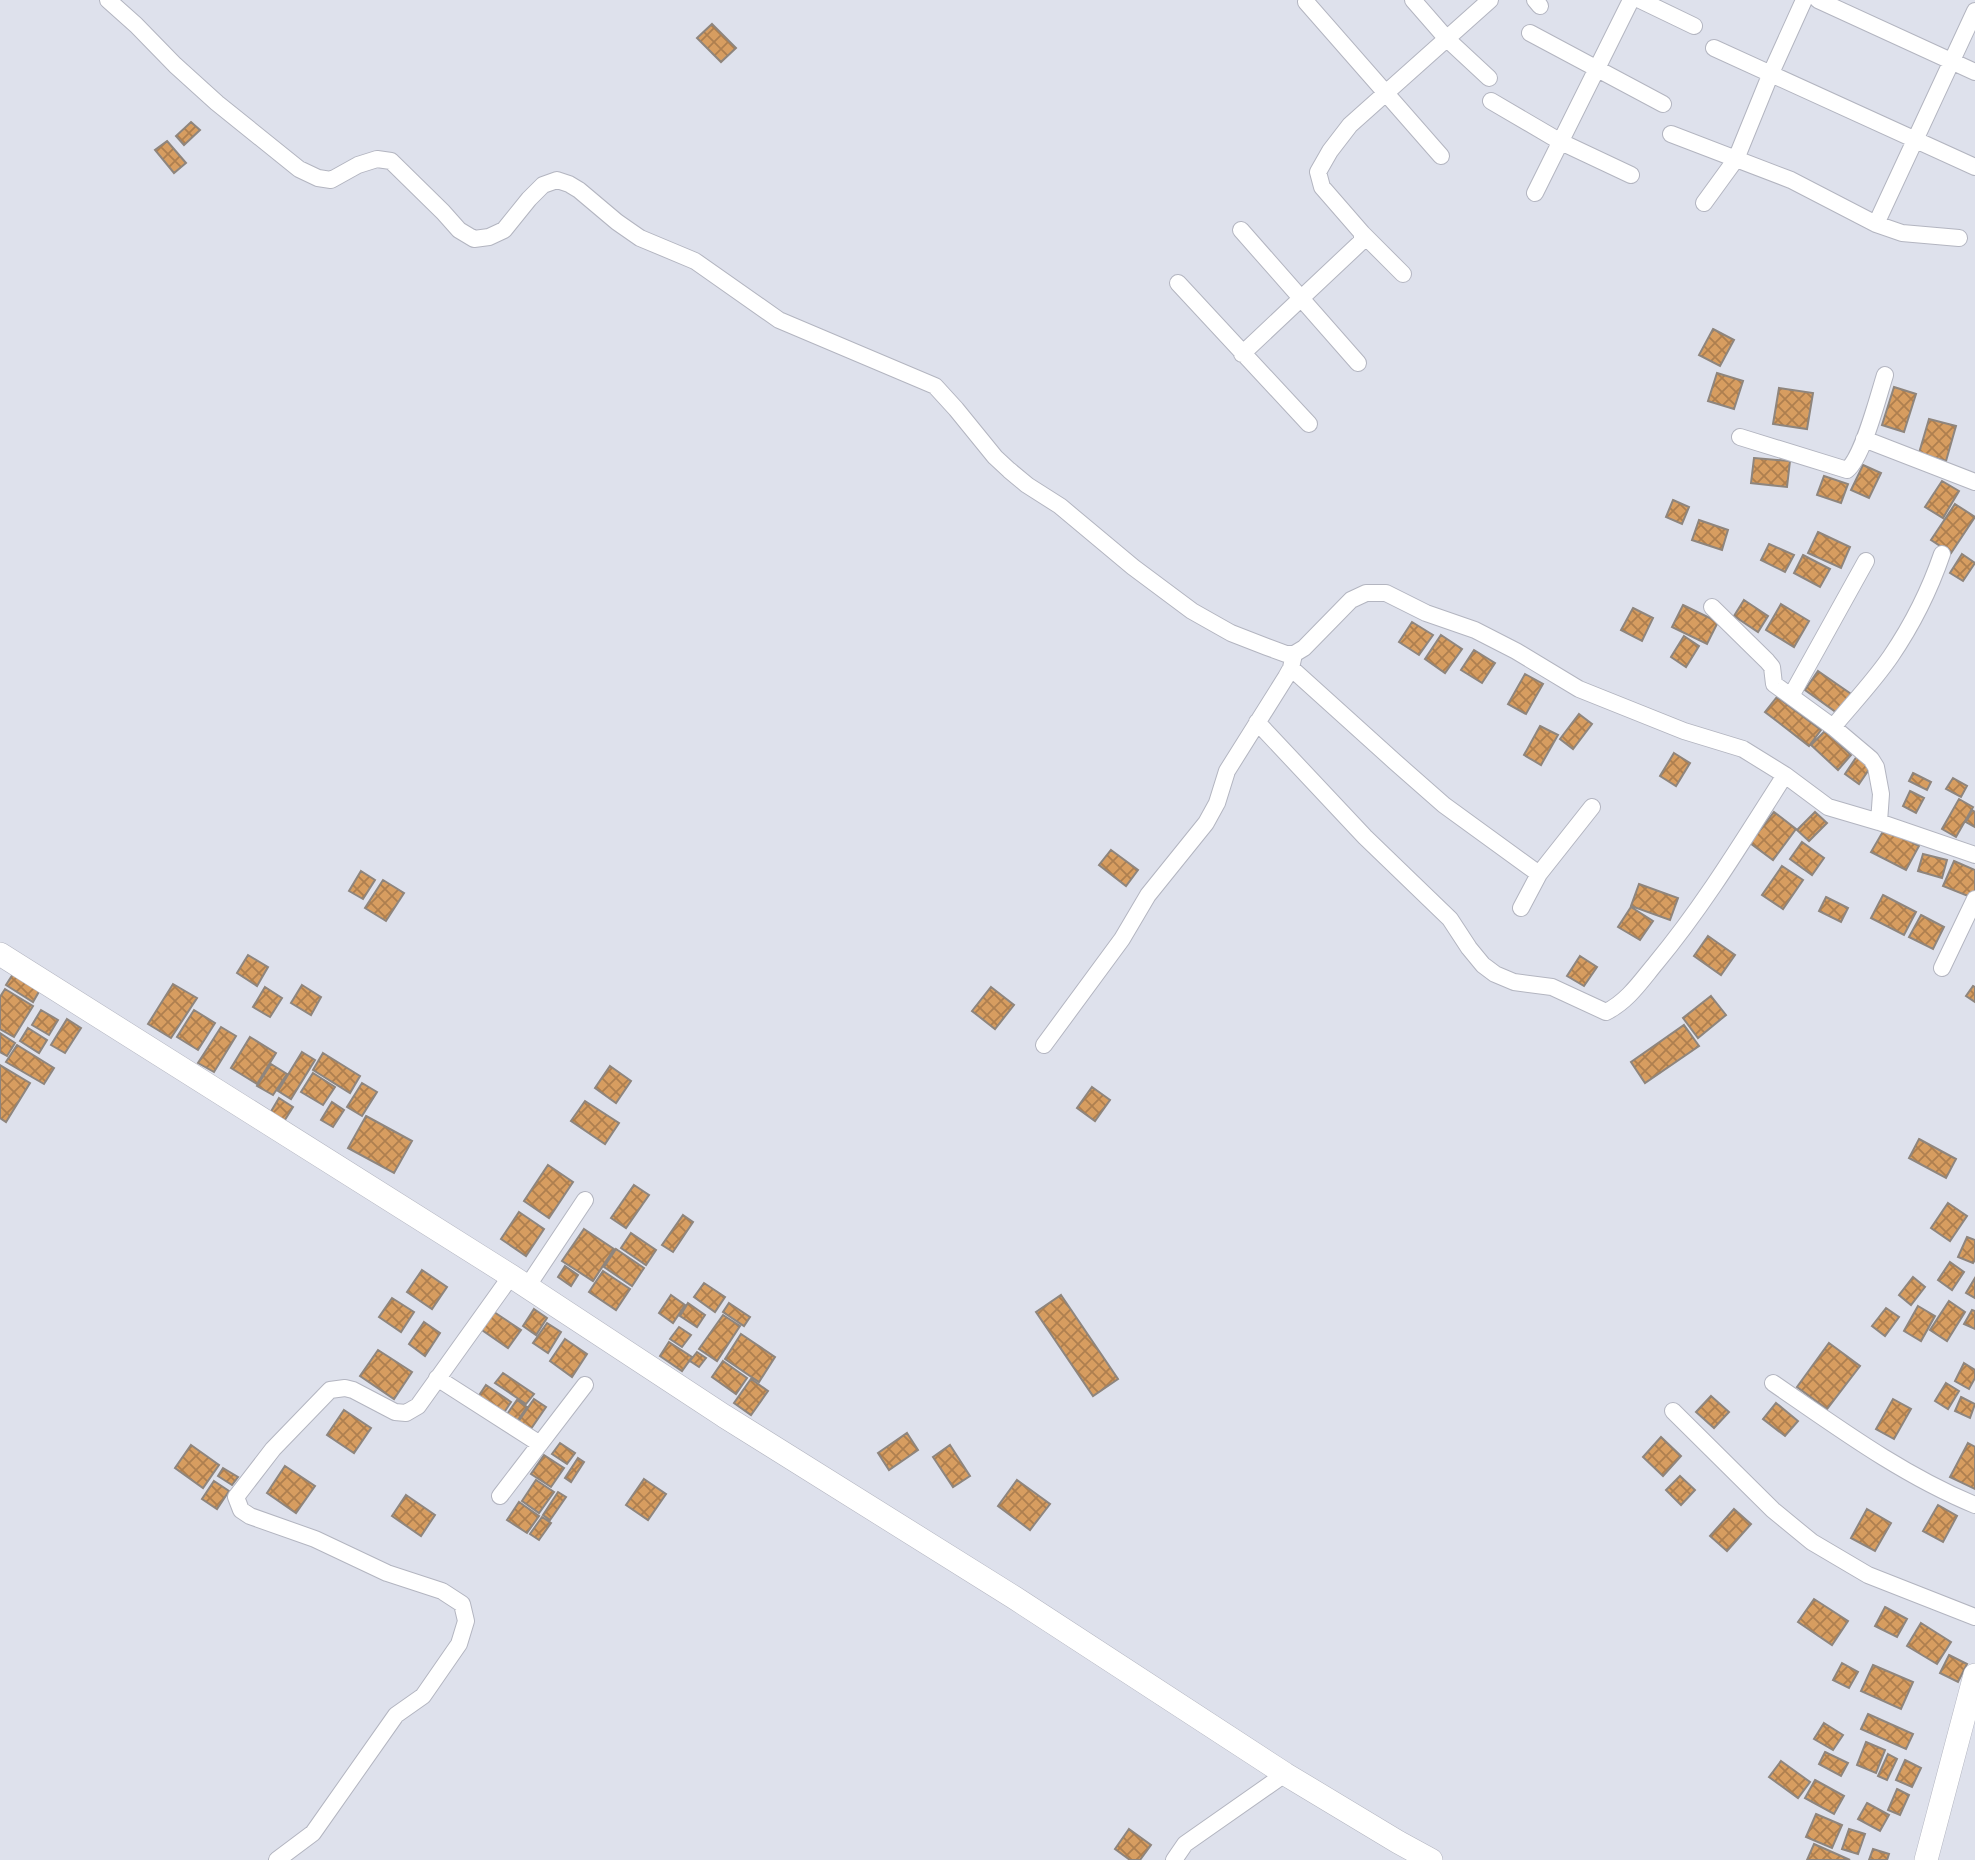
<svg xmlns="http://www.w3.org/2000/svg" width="1975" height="1860" viewBox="0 0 1975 1860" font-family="'IBM Plex Sans',sans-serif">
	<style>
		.building { fill: url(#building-cross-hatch); stroke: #8e857d; stroke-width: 2 }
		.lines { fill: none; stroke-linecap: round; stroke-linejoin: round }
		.street-casing { stroke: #b3b5c0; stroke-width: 18 }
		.secondary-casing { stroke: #b3b5c0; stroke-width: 24 }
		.street { stroke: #fff; stroke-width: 16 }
		.secondary { stroke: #fff; stroke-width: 23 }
	</style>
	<defs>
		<pattern id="building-cross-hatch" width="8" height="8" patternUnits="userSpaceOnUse" patternTransform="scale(1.75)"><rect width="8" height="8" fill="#d79d60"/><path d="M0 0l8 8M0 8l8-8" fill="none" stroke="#ae7f4f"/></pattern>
	</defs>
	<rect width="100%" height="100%" fill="#dee1ec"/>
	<!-- building -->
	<path class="building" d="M712,24L736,48L721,62L697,38Z
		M191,122L200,130L184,145L176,136Z
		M167,141L186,163L174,173L155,150Z
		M1713,329L1734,340L1720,366L1699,355Z
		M1717,373L1743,381L1734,409L1708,401Z
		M1894,387L1916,394L1904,432L1882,425Z
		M1779,388L1813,393L1807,429L1773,424Z
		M1929,419L1956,426L1946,461L1919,453Z
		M1754,458L1790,461L1787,487L1751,483Z
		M1863,465L1881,473L1869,498L1851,490Z
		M1824,476L1848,484L1841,503L1817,495Z
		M1942,481L1959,491L1943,518L1925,507Z
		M1673,500L1689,507L1682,524L1666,517Z
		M1955,504L1975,517L1951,553L1931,540Z
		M1699,520L1728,530L1722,550L1692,540Z
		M1818,532L1850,547L1841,568L1808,553Z
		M1769,544L1794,555L1785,572L1761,560Z
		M1962,554L1975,563L1963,581L1950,573Z
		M1803,555L1830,569L1820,587L1794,573Z
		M1744,600L1768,616L1758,632L1734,616Z
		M1781,604L1809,621L1794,647L1766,630Z
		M1683,605L1718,622L1707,644L1672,627Z
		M1633,608L1653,618L1642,641L1621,630Z
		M1412,622L1433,635L1419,655L1399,642Z
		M1441,635L1462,649L1445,673L1425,659Z
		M1684,636L1699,646L1686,667L1671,657Z
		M1474,650L1495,663L1482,683L1461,670Z
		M1818,671L1854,696L1840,715L1805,690Z
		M1525,674L1543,684L1526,714L1508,704Z
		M1777,697L1821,730L1809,746L1765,712Z
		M1579,714L1592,724L1573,749L1560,739Z
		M1540,726L1558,735L1541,765L1524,755Z
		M1825,731L1851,755L1838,770L1811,745Z
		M1674,753L1690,763L1676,786L1660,776Z
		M1857,756L1872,765L1859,784L1845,774Z
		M1913,773L1931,782L1927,790L1909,781Z
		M1953,778L1967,786L1961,797L1946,789Z
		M1910,791L1924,798L1916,813L1903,806Z
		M1959,799L1973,807L1956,837L1942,829Z
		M1972,810L1975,812V827L1966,822Z
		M1774,812L1796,829L1773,860L1750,843Z
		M1815,812L1827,823L1809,841L1797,830Z
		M1885,828L1919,846L1906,870L1871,852Z
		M1802,842L1824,858L1812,875L1790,859Z
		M1111,850L1138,870L1126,886L1099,865Z
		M1923,854L1947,860L1942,878L1918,871Z
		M1954,861L1975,870V892L1973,898L1943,886Z
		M1782,866L1803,880L1783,909L1762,895Z
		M361,871L375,880L363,899L349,891Z
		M383,880L404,893L386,921L365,908Z
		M1639,884L1678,898L1670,920L1631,906Z
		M1883,895L1916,912L1904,935L1871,918Z
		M1826,897L1848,908L1841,922L1819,911Z
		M1631,907L1653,921L1640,940L1618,927Z
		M1921,915L1944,927L1933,949L1909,937Z
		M1708,936L1735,955L1721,975L1694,956Z
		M248,955L268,967L257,986L237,973Z
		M1580,956L1597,967L1584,986L1567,976Z
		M15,971L41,988L33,1002L6,985Z
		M173,984L197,998L171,1038L148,1024Z
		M302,985L321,997L311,1015L291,1003Z
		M1973,986L1975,987V1002L1966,996Z
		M265,987L282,998L270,1017L253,1007Z
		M991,987L1014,1005L995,1029L972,1011Z
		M5,989L33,1006L14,1037L0,1029V997Z
		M1711,996L1726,1015L1698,1038L1683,1018Z
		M41,1010L58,1020L49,1035L32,1025Z
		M194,1010L215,1023L198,1050L177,1037Z
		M67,1019L81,1028L65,1053L51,1045Z
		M1684,1025L1699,1046L1645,1083L1631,1062Z
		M221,1027L236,1036L214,1072L198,1063Z
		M28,1028L47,1040L39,1053L20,1041Z
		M0,1033L15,1043L7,1056L0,1052Z
		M250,1037L276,1053L257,1084L231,1068Z
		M17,1045L54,1068L44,1084L6,1062Z
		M302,1052L315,1060L291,1099L278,1091Z
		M323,1053L360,1076L350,1093L313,1070Z
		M271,1064L287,1074L273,1095L257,1086Z
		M0,1065L30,1083L6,1122L0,1118Z
		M610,1066L631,1081L616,1103L595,1088Z
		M313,1073L335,1087L323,1105L301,1092Z
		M362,1083L377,1092L362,1116L347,1107Z
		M1092,1087L1110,1100L1095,1121L1077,1108Z
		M279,1098L293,1107L283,1123L269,1115Z
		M585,1101L619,1123L605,1144L571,1121Z
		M332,1102L344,1110L333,1127L321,1120Z
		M366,1116L412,1141L394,1173L348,1148Z
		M1919,1139L1956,1159L1946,1178L1909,1158Z
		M548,1165L573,1182L549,1218L524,1201Z
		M634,1185L649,1195L626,1228L611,1218Z
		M1948,1203L1967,1216L1950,1241L1931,1228Z
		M519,1212L544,1229L526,1256L501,1239Z
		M683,1215L693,1222L673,1252L662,1245Z
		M584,1229L614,1249L593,1281L562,1261Z
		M631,1233L656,1250L646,1265L621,1248Z
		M1967,1237L1975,1240V1260L1973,1263L1958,1257Z
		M616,1249L644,1268L632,1286L604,1267Z
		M1950,1262L1964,1272L1952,1290L1938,1280Z
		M565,1266L578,1275L571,1286L558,1277Z
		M422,1270L447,1287L432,1309L407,1292Z
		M603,1271L630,1289L616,1310L589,1292Z
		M1913,1277L1925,1287L1911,1305L1899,1295Z
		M1975,1278V1298L1966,1293Z
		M704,1283L725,1297L715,1312L694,1297Z
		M671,1295L685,1305L673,1323L659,1313Z
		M1061,1295L1118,1379L1093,1396L1036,1312Z
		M392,1298L414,1312L401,1332L379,1317Z
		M1949,1301L1965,1312L1947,1341L1930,1330Z
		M688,1303L705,1315L697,1327L680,1316Z
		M729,1303L750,1317L744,1326L723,1312Z
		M1918,1306L1935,1316L1921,1341L1904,1331Z
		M1886,1308L1899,1317L1885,1336L1872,1326Z
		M534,1309L547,1318L536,1335L523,1326Z
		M491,1310L521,1330L508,1348L479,1328Z
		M1972,1310L1975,1311V1329L1964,1324Z
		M723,1315L740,1326L717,1361L699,1349Z
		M424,1322L440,1333L425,1356L409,1344Z
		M547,1323L561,1332L548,1353L533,1343Z
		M679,1327L691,1335L682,1347L670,1339Z
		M741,1334L775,1357L759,1382L725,1359Z
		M565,1339L587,1354L572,1377L550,1361Z
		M669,1342L692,1357L682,1371L660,1356Z
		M1829,1343L1860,1366L1827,1409L1797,1387Z
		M378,1350L412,1372L394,1399L360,1376Z
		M697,1352L706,1358L699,1367L690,1361Z
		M723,1361L747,1378L736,1394L712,1377Z
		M1964,1363L1975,1370V1378L1969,1389L1955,1381Z
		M503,1373L534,1394L526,1404L495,1383Z
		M751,1379L768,1391L751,1415L734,1403Z
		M1946,1383L1959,1391L1948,1409L1935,1401Z
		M486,1385L511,1402L501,1417L476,1400Z
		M1711,1396L1729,1412L1714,1428L1696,1412Z
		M1961,1397L1975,1404L1970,1418L1955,1411Z
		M534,1399L546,1407L528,1433L516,1425Z
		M1893,1399L1911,1409L1894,1439L1876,1429Z
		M517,1400L527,1407L513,1427L503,1420Z
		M1776,1403L1798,1421L1785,1436L1763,1419Z
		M344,1410L371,1428L354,1453L327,1435Z
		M907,1433L918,1450L889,1470L878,1453Z
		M1661,1437L1681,1456L1663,1476L1643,1457Z
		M560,1443L575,1453L567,1464L552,1454Z
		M1968,1443L1975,1447V1489L1950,1477Z
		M191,1445L219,1465L203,1488L175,1468Z
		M950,1445L970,1476L953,1487L933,1457Z
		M544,1455L564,1468L551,1487L531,1474Z
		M578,1458L584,1462L571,1482L565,1478Z
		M285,1466L315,1486L296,1513L267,1493Z
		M223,1468L238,1477L232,1485L218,1476Z
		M1680,1476L1695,1490L1681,1505L1666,1490Z
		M644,1479L666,1494L648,1520L626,1505Z
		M536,1480L554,1492L539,1513L522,1501Z
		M1017,1480L1050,1504L1030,1530L998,1506Z
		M214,1481L229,1491L217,1509L202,1499Z
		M558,1492L566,1497L550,1520L543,1515Z
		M406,1495L435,1515L421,1536L392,1516Z
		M519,1502L539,1516L527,1533L507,1520Z
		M1938,1505L1957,1516L1943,1542L1923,1531Z
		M1734,1509L1751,1524L1727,1551L1710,1536Z
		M1867,1509L1891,1523L1875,1551L1851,1538Z
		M542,1517L551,1523L539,1540L530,1534Z
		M1814,1599L1848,1621L1832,1645L1798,1622Z
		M1885,1607L1907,1619L1897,1637L1875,1626Z
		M1921,1623L1951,1642L1937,1664L1907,1646Z
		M1949,1655L1967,1664L1958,1682L1940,1673Z
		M1842,1663L1858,1672L1849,1688L1833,1680Z
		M1873,1665L1913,1682L1901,1709L1861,1691Z
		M1868,1714L1913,1734L1906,1749L1861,1729Z
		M1824,1723L1843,1735L1833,1750L1814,1739Z
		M1866,1742L1885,1750L1876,1773L1857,1765Z
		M1825,1752L1848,1763L1841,1776L1819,1764Z
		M1888,1754L1897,1759L1887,1780L1878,1776Z
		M1905,1760L1921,1768L1912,1787L1896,1780Z
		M1781,1761L1810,1782L1798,1798L1769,1777Z
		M1815,1780L1844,1796L1834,1814L1805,1798Z
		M1897,1789L1909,1795L1900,1815L1888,1810Z
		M1867,1803L1889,1815L1880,1831L1858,1819Z
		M1816,1814L1842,1825L1832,1848L1806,1837Z
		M1129,1829L1151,1845L1140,1860H1130L1115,1849Z
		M1849,1829L1865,1834L1858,1854L1842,1849Z
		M1814,1844L1850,1860H1807Z
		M1873,1849L1889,1854L1887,1860H1869Z"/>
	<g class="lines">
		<defs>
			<path id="street" d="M108,0L136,25L175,65L217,103L299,169L318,178L331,180L358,165L377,159L391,161L443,212L459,230L474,239L489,237L504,230L529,199L543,185L557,180L569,184L579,190L617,222L640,238L695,261L779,320L935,386L956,409L995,457L1009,470L1027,485L1060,506L1133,567L1192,611L1231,633L1267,647L1286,654H1294L1304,648L1351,600L1366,593H1386L1426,613L1475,630L1516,651L1579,689L1684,731L1743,749L1785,775L1828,807L1879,822L1975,855
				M1413,0L1447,39L1489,78
				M1535,0L1540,6
				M1640,0L1694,26
				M1818,0L1975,72
				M1306,2L1441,156
				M1530,33L1663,104
				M1714,48L1975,167
				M1491,101L1561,142L1631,175
				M1671,134L1791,180L1876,224L1902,233L1959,238
				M1535,193L1631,0
				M1704,203L1736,159L1771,73L1804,0
				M1876,224L1975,11
				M1241,230L1358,363
				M1362,233L1403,274
				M1178,283L1309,424
				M1242,354L1362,241V233L1322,187L1318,172L1330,151L1350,125L1490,0
				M1740,437L1847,470C1863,457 1878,397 1885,375
				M1864,439L1975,482
				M1712,607L1767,661L1772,667L1774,684L1833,727L1871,759L1876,767L1881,794L1879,822
				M1291,668L1394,761L1444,805L1539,874
				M1791,696L1866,561
				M1257,722L1365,837L1450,919L1469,948L1483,965L1495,974L1514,982L1552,987L1606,1012C1628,1001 1641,981 1656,963C1705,904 1744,839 1785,775
				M1833,727C1852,704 1874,681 1891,656C1912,625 1930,589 1942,554
				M1521,908L1539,874L1592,807
				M1942,968L1975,899
				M1044,1045L1122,939L1148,895L1206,823L1217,803L1227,771L1286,677L1291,668L1294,654
				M527,1287L585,1200
				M437,1378L540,1444
				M1773,1383C1837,1427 1902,1475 1975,1505
				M1673,1411L1773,1510L1812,1542L1868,1575L1975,1617
				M500,1496L585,1385
				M277,1860L313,1833L396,1715L423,1696L459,1644L466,1621L462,1604L442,1591L387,1573L315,1539L250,1516L241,1510L236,1497L273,1449L330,1390L345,1388L353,1390L395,1412L406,1413L418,1406L511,1276
				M1174,1860L1185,1844L1285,1774"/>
			<path id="secondary" d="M0,954L511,1276L724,1416L1015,1598L1285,1774L1398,1842L1431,1860
				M1926,1860L1975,1675"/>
		</defs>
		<!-- street casing -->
		<use href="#street" class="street-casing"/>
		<!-- secondary casing -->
		<use href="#secondary" class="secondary-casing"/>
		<!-- street -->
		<use href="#street" class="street"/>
		<!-- secondary -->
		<use href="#secondary" class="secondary"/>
	</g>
</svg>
